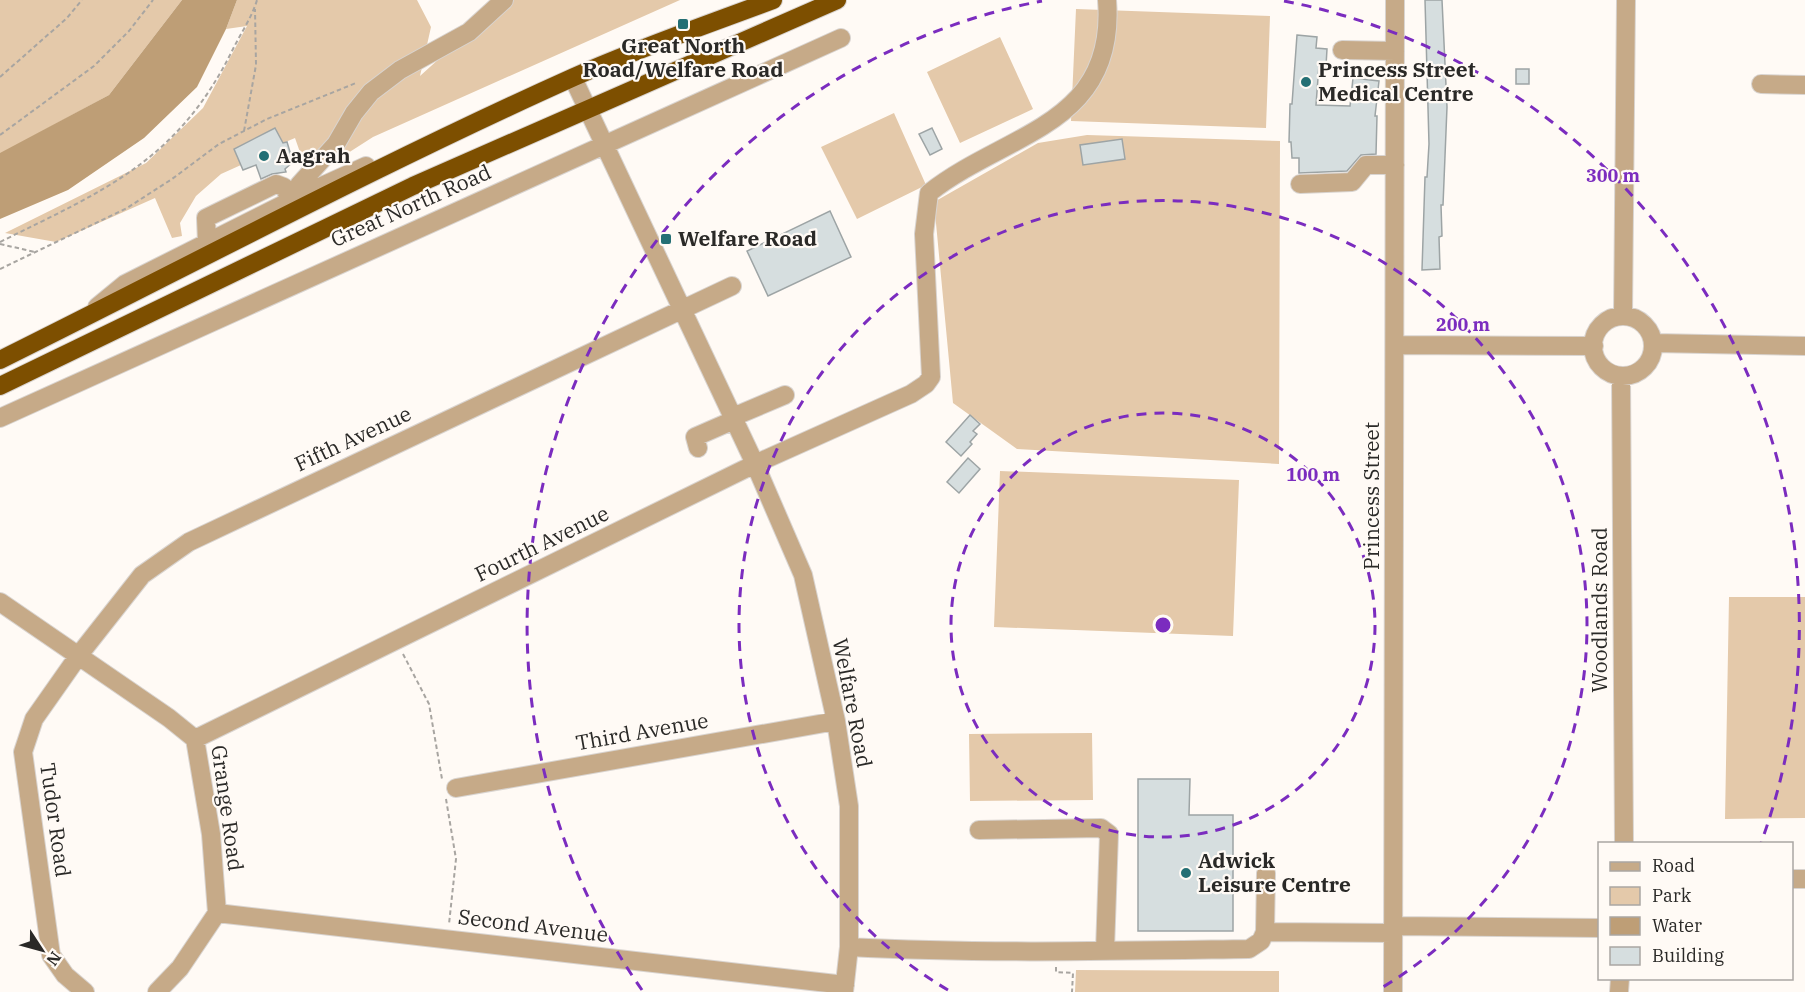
<svg xmlns="http://www.w3.org/2000/svg" width="1805" height="992" viewBox="0 0 1805 992" font-family="'IBM Plex Serif',serif">
	<style>
		.green { fill: #e4c9aa }
		.water { fill: #be9e76 }
		.building { fill: #d6dedf; stroke: #9da4a5; stroke-width: 1.5 }
		.lines { fill: none; stroke-linecap: round; stroke-linejoin: round }
		.minor-casing { stroke: #d9d4d0; stroke-width: 20 }
		.highway-casing { stroke: #d9d4d0; stroke-width: 20 }
		.path { stroke: #a8a5a1; stroke-width: 2; stroke-dasharray: 4.5 3; stroke-linecap: butt }
		.minor { stroke: #c6aa88; stroke-width: 18 }
		.highway { stroke: #7d4f00; stroke-width: 18 }
		.ring { fill: none; stroke: #7b2cbf; stroke-width: 3; stroke-dasharray: 10 8 }
		.poi-dot { fill: #246f74; stroke: #fffaf5; stroke-width: 2 }
		.labels { text-anchor: middle; stroke-width: 4.5; stroke-linejoin: round; paint-order: stroke }
		.poi-label { font-size: 21px; font-weight: bold; fill: #2a2927; stroke: #fffaf5; text-anchor: start }
		.street-label { font-size: 21px; fill: #2a2927; stroke: #fffaf5 }
		.centre { fill: #7b2cbf; stroke: #fffaf5; stroke-width: 3 }
		.ring-label { font-size: 18px; text-anchor: middle; font-weight: bold; fill: #7b2cbf; stroke: #fffaf5; stroke-width: 4.5; stroke-linejoin: round; paint-order: stroke }
	</style>
	<rect width="100%" height="100%" fill="#fffaf5"/>
	<!-- green -->
	<path class="green" d="M0,0H182L109,95L0,154Z
		M237,0H417L431,27L420,76L493,10L511,0H680L373,137L309,178L295,138L283,143L275,128L241,165L221,174L196,196L180,223L182,236L172,238L155,198L56,242L5,233L146,163L203,108L247,26L226,29Z
		M1076,9L1270,16L1266,128L1071,121Z
		M1000,37L1033,109L960,143L927,72Z
		M894,113L926,185L857,219L821,147Z
		M1087,135L1280,141L1279,464L1017,449L953,403L934,202L1038,143Z
		M1000,471L1239,480L1233,636L994,627Z
		M1729,597H1805V818L1725,819Z
		M1092,733L1093,800L970,801L969,734Z
		M1076,970L1279,971V992H1075Z"/>
	<!-- water -->
	<path class="water" d="M182,0H237L226,29L197,87L144,138L68,190L0,219V153L109,95Z"/>
	<!-- building -->
	<path class="building" d="M1425,0H1442L1447,107L1443,205H1441L1442,236L1439,237L1440,269L1422,270L1425,177H1427L1429,144Z
		M1297,35L1317,37L1316,48L1327,49L1326,66L1319,65L1316,105L1350,106L1353,78L1379,81L1375,116H1377L1376,154L1361,155L1347,171L1299,173V158H1292L1291,142H1289L1290,104H1292Z
		M1516,69H1529V84H1516Z
		M275,128L283,143L287,142L293,162L285,169L286,172L272,174L261,179L256,165L243,170L234,149Z
		M932,128L942,149L930,155L919,134Z
		M1122,139L1125,159L1083,165L1080,145Z
		M830,211L851,257L768,296L747,251Z
		M970,415L980,424L973,431L977,434L970,442L972,444L961,456L946,442Z
		M968,458L980,469L959,493L947,482Z
		M1138,779H1190L1189,815H1233V931H1138Z"/>
	<g class="lines">
		<defs>
			<path id="minor" d="M1342,50L1395,51
				M573,78L755,464L803,575L836,721L849,806V947L844,992
				M1761,84L1805,85
				M1300,184L1352,182L1366,165H1395
				M300,196L299,185L336,144L354,113L371,92L400,70L469,32L504,0
				M207,243L206,218L276,184L284,187L291,201
				M97,307L125,284L300,196L366,166
				M1623,316L1626,0
				M1593 346a30 30 0 1 1 60 0a30 30 0 1 1-60 0Z
				M1654,343L1805,346
				M1395,345L1594,346
				M1621,376L1624,844
				M733,417L785,395
				M0,418L841,38
				M698,448L695,437L734,420
				M0,602L169,718L195,739L211,834L217,913L180,968L157,992
				M195,739L755,464L911,394L926,384L931,377L924,234L929,193C1006,132 1117,126 1107,0
				M456,788L836,721
				M979,830L1101,828L1109,834L1105,950
				M1792,879H1805
				M217,913L845,985
				M1393,926L1600,928
				M1265,932L1266,873
				M849,947C983,954 1115,951 1249,949L1261,941L1265,932L1393,933
				M85,992L65,975L51,955L23,752L34,719L79,655L142,575L189,542L732,286
				M1393,992L1395,0
				M1619,992L1620,978"/>
			<path id="highway" d="M0,360C191,265 380,164 574,77C639,48 706,25 773,0
				M0,386L413,186L837,0"/>
		</defs>
		<!-- minor casing -->
		<use href="#minor" class="minor-casing"/>
		<!-- highway casing -->
		<use href="#highway" class="highway-casing"/>
		<!-- path -->
		<path class="path" d="M0,77L67,18L82,0
			M244,131L256,65L255,9
			M0,135L94,66L129,31L153,0
			M0,242C105,190 178,161 233,49C241,33 252,17 257,0
			M0,244L35,252
			M0,269L127,208L172,179L219,144L267,119L356,83
			M403,654L429,704L442,779
			M446,799L456,859L449,924
			M1056,967V972L1073,973L1072,992"/>
		<!-- minor -->
		<use href="#minor" class="minor"/>
		<!-- highway -->
		<use href="#highway" class="highway"/>
	</g>
	<!-- distance rings -->
	<g class="ring">
		<circle cx="1163" cy="625" r="212"/>
		<path d="M948 990A424 424 0 1 1 1378 990"/>
		<path d="M642 990A636 636 0 0 1 1042 1M1284 1A636 636 0 0 1 1761 843"/>
	</g>
	<!-- markers -->
	<g class="poi-dot">
		<rect x="677" y="18" width="12" height="12" rx="3"/>
		<circle cx="1306" cy="82" r="6"/>
		<circle cx="264" cy="156" r="6"/>
		<rect x="660" y="233" width="12" height="12" rx="3"/>
		<circle cx="1186" cy="873" r="6"/>
	</g>
	<g class="labels">
		<!-- poi labels -->
		<g class="poi-label">
			<text x="683" y="53" text-anchor="middle">Great North<tspan x="683" dy="24">Road/Welfare Road</tspan></text>
			<text x="1318" y="77">Princess Street<tspan x="1318" dy="24">Medical Centre</tspan></text>
			<text x="276" y="163">Aagrah</text>
			<text x="678" y="246">Welfare Road</text>
			<text x="1198" y="868">Adwick<tspan x="1198" dy="24">Leisure Centre</tspan></text>
		</g>
		<!-- street labels -->
		<g class="street-label">
			<text transform="translate(411 206) rotate(-24)" y="7">Great North Road</text>
			<text transform="translate(353 439) rotate(-25)" y="7">Fifth Avenue</text>
			<text transform="translate(1372 496) rotate(-90)" y="7">Princess Street</text>
			<text transform="translate(542 544) rotate(-26)" y="7">Fourth Avenue</text>
			<text transform="translate(1600 610) rotate(-90)" y="7">Woodlands Road</text>
			<text transform="translate(852 703) rotate(79)" y="7">Welfare Road</text>
			<text transform="translate(642 732) rotate(-10)" y="7">Third Avenue</text>
			<text transform="translate(227 808) rotate(82)" y="7">Grange Road</text>
			<text transform="translate(55 820) rotate(82)" y="7">Tudor Road</text>
			<text transform="translate(533 926) rotate(7)" y="7">Second Avenue</text>
		</g>
	</g>
	<circle cx="1163" cy="625" r="9" class="centre"/>
	<g class="ring-label">
		<text x="1613" y="182">300 m</text>
		<text x="1463" y="331">200 m</text>
		<text x="1313" y="481">100 m</text>
	</g>
	<!-- legend -->
	<rect x="1598" y="842" width="195" height="138" fill="#fffaf5" stroke="#aaa6a3" stroke-width="1.5"/>
	<rect x="1610" y="862" width="30" height="9" fill="#c6aa88" stroke="#aaa6a3" stroke-width="1.5"/>
	<text x="1652" y="872" font-size="18" fill="#2a2927">Road</text>
	<rect x="1610" y="887" width="30" height="18" fill="#e4c9aa" stroke="#aaa6a3" stroke-width="1.5"/>
	<text x="1652" y="902" font-size="18" fill="#2a2927">Park</text>
	<rect x="1610" y="917" width="30" height="18" fill="#be9e76" stroke="#aaa6a3" stroke-width="1.5"/>
	<text x="1652" y="932" font-size="18" fill="#2a2927">Water</text>
	<rect x="1610" y="947" width="30" height="18" fill="#d6dedf" stroke="#aaa6a3" stroke-width="1.5"/>
	<text x="1652" y="962" font-size="18" fill="#2a2927">Building</text>
	<!-- north arrow -->
	<g transform="translate(42 950) rotate(126)" stroke="#fffaf5" stroke-width="4.5" paint-order="stroke">
	<path d="M0-4.5L10 22L0 15L-10 22Z" fill="#2a2927"/>
	<text y="-9" font-size="16" font-weight="bold" text-anchor="middle" fill="#2a2927">N</text>
	</g>
</svg>
